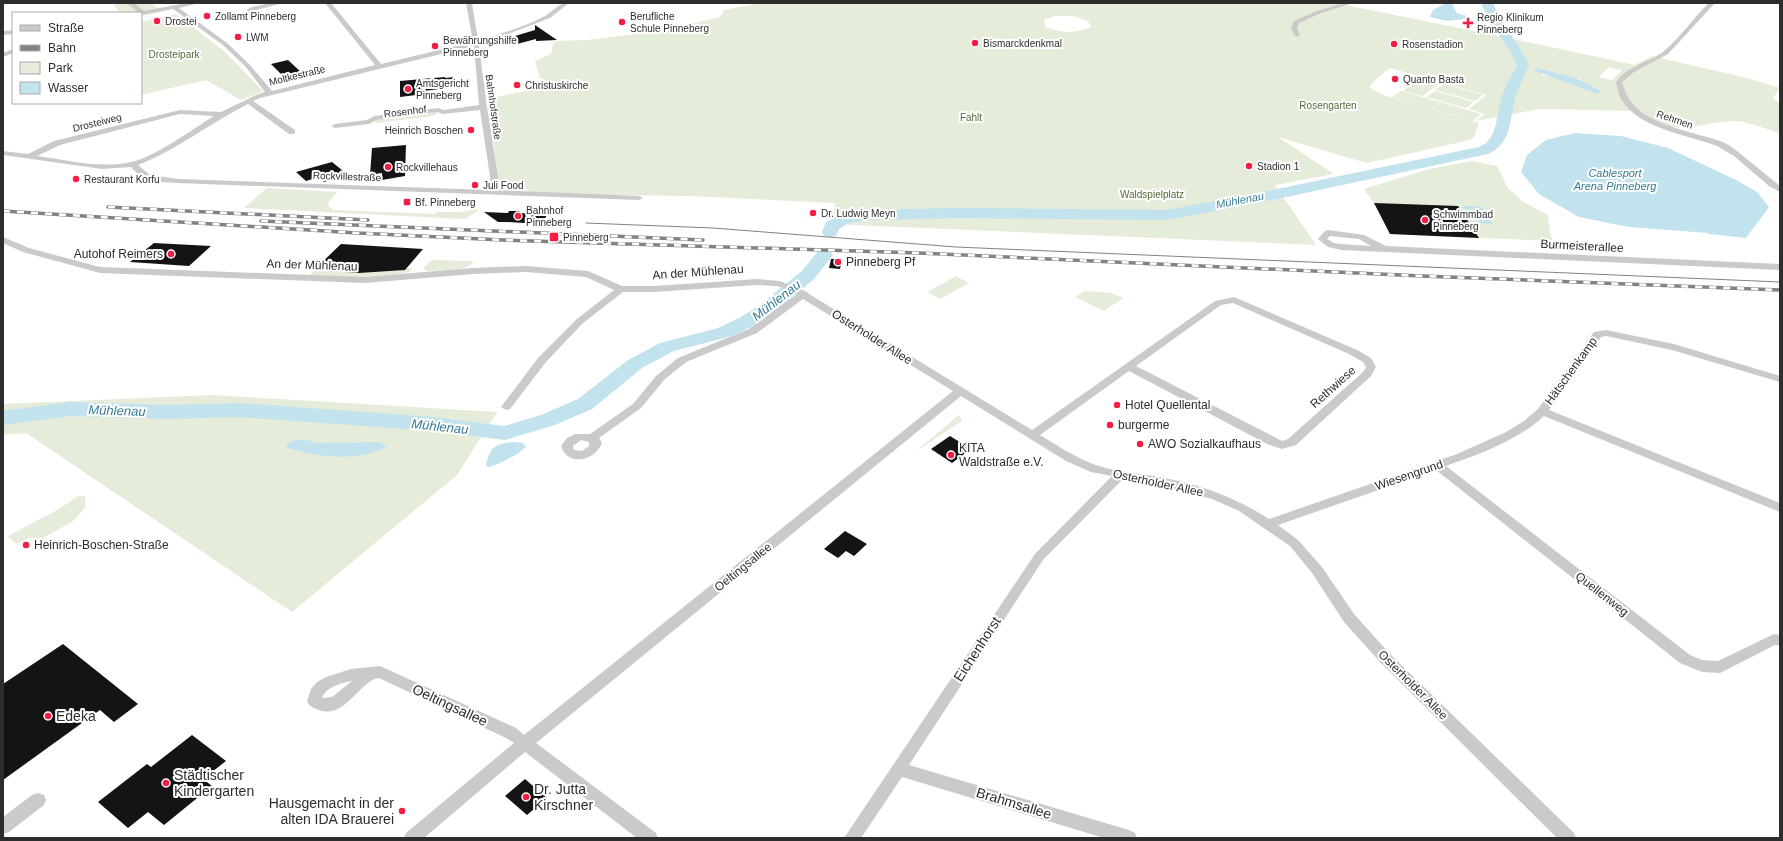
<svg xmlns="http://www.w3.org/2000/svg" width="1783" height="841" viewBox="0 0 1783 841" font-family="Helvetica,sans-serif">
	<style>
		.green { fill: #e5ecd9; fill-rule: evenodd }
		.water { fill: #c2e2ee }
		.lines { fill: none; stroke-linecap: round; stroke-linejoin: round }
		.river { fill: #c2e2ee; fill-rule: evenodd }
		.building { fill: #141414 }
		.street { fill: #cacaca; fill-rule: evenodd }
		.tram { stroke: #828282; stroke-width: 1 }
		.rail-casing { stroke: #828282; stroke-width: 3.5 }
		.rail { stroke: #fff; stroke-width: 2.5; stroke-dasharray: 7; stroke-linecap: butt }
		.poi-dot { fill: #f61d44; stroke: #fff; stroke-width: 1.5 }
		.labels { text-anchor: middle; stroke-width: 4; stroke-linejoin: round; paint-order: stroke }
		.far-poi-label { font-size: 10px; fill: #2d2d2d; stroke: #fff; text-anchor: start }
		.far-park-label { font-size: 10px; fill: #556c36; stroke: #fff }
		.far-street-label { font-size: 10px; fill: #2d2d2d; stroke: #fff }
		.far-water-label { font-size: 11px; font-style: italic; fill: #347b96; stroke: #fff }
		.street-label { font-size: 12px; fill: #2d2d2d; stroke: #fff }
		.poi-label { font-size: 12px; fill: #2d2d2d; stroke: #fff; text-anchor: start }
		.water-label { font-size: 13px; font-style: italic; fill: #347b96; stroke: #fff }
		.near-street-label { font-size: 14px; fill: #2d2d2d; stroke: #fff }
		.near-poi-label { font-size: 14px; fill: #2d2d2d; stroke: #fff; text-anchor: start }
	</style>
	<rect width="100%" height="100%" fill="#fff"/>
	<!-- green -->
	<path class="green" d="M113,3L153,4L155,7L162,8L165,11L141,16V13H119Z
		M761,3H1335L1509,38L1635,65L1652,56L1747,78L1780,88L1773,98L1780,104V133C1768,130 1750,122 1738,121C1699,121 1677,141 1641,111L1539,109L1476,121L1485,114L1469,109L1486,95L1390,68L1376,79L1369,87L1383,95L1479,123L1474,137L1470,140L1367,163L1278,137L1334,174L1275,185L1316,245L830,224L836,203L688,196L536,194L526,189H518L521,182L497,181L490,98L543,88L535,61L551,54L553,44L557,41L587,40L661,31L720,17L724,10ZM1055,16H1074L1088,21L1091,27C1075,34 1062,33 1045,27L1044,20ZM1609,67L1622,70L1612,80L1599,77ZM1538,68L1580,79L1597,94L1563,80L1543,75Z
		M176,14L224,51L263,91L241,100L206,80L141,95V22Z
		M1420,78L1440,83L1423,96L1403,91Z
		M1444,84L1483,95L1475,101L1435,90Z
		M1401,91L1440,102L1431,109L1392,97Z
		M1435,91L1474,102L1466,108L1426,97Z
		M1441,102L1481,114L1473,121L1432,109Z
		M436,112L438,113L433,116L377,123L372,121L374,120Z
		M1472,161L1497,166L1508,188L1522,201L1548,215L1550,233L1553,241L1390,234L1374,203L1364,189L1429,169Z
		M267,188L337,192L328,203L329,207L333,208L332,210L435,214L437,212H459L480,209L465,219L244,208Z
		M433,260L472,261L473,263C468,271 438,270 428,271L423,269L429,262Z
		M406,268L413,269C403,280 325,277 308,277L314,270L359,273L405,270Z
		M956,276L969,283L940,299L927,292Z
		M1085,291L1111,293L1123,298L1104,311L1075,297Z
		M212,395L497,412L457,475L292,612L26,433L3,435V404Z
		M959,415L962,421L915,452Z
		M78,496H85V508L73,521L38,541L31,537L16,544L8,536L59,509Z"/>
	<!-- water -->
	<path class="water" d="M1446,3L1452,4L1457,13L1467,16L1465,19L1447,21L1430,17L1433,10Z
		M1538,68L1576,78L1601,91L1597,94L1533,70Z
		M1575,133L1621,136L1668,148L1736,180L1757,192L1769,207L1746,238L1708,234V233L1628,227L1579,217L1539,194L1521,172L1527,155L1546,140Z
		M1467,206L1482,207L1492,224L1479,223L1470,211L1462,207Z
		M296,440H306L319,443L378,442L387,446C361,463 314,457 286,447L288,443Z
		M513,442L523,443L526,447C516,456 500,464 488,467L486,465C490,447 495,444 513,442Z"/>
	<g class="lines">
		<!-- river -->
		<path class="river" d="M1481,3H1493C1502,26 1519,43 1529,65C1525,76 1518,87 1515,99C1509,121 1512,143 1488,154L1263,202L1167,220L957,218L868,220L849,223L839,229L836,236L830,237L824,236L822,232L826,222L838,216L868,210L957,208L1167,210L1263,192L1479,147C1498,139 1496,117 1501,99C1504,87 1512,76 1517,65C1507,43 1490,26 1481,3Z
			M824,250L830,251L833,255L814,279L771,315L753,326L732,336L674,351L642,368L592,409L555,425L505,440L433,431L239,417L167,419L70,416L3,425V411L70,402L167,405L239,403L433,417L504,426L541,415L578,399L628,360L660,343L718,328L739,318L757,307L802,271L818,251Z"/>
	</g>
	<!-- building -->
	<path class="building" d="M535,25L557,40L536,41V39L513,45L515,36L535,30Z
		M288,60L303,74L302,76L286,79L271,64Z
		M445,77V78L454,77L455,87L416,92V95L400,97V81Z
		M406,145L405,176L382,180V173L370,175L372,148Z
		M332,162L347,174L324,182L319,177L306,181L296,172Z
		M1374,203L1458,206L1479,238L1390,234Z
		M509,211H520L519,213L548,214L541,224L506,222H498L484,212L508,213Z
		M154,243L211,246L189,266L130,262Z
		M341,244L423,249L405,270L359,273L314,270Z
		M831,259H842L840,269L829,268Z
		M950,436L971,449L952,463L931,449Z
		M845,531L867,544L854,556L846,551L838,558L824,549Z
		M63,644L138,704L114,722L100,710L3,780V684Z
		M192,735L226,761L203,779L212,786L164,825L148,812L128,828L98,802L147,764L151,767Z
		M525,779L547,798L527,815L505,796Z"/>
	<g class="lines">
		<!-- street -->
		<path class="street" d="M127,3H134L144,11L186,3H199L179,8L227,43L249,64L272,91L375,65L325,3H331L381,64L473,42L466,3H472L478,40L480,41C501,33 525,27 545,16C554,11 558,3 569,3L550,18L482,44L479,47L487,107L499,183L498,190L639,196L643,198L639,200L178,183C160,182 143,182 131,167L102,169L3,155V151L28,154L54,141L180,110L221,112L256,95L265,92L245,66L223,45L173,9L141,15V13H137L138,12ZM474,46L479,105L444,110L438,108L374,116L367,120L335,124L331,126L335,128L369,124L376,120L437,112L443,114L480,110L491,183L489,190L178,179L150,175L138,165C177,150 210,123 248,104L289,134H295V130L253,101L260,98ZM180,114L214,116C191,130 157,156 131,162C101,169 68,160 37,156L60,145Z
			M271,3H283L249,12L246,10L252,7Z
			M1344,3H1353L1321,13L1299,23L1297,28L1300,35L1297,37L1294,35L1291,28L1294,21L1317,11Z
			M1709,3H1715L1668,54L1634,72L1622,82C1624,87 1625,92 1628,97C1643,125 1695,132 1723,142L1732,147L1780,186V192L1769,186L1734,156L1717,146C1688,135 1635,128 1620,97C1618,92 1617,87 1616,82C1628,65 1649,63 1664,51C1681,37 1693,18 1709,3Z
			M13,30V34L3,35V31Z
			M13,49V53L3,57V53Z
			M1328,230L1364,235L1386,246L1780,264V270L1341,250L1328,247L1318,239L1325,231ZM1330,236L1359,239L1371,246L1341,244L1334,243L1327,239Z
			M3,237L29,248L100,267L365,277L473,268L526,266L588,271L622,286H654L757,279L780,281L807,292L809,294L1032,430L1215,301L1234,297L1357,350L1371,358L1376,367L1371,376L1296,445L1282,449L1267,444L1129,371L1040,435C1058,446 1076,458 1096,465C1115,472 1139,473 1159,477C1199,484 1235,497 1269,519L1457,454L1504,433L1524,421L1538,409L1594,332L1606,330L1674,344L1780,376V382L1672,350L1606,336L1601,337L1549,410L1780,503V512L1544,416C1517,441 1480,454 1446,466L1690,655L1702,660L1718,661L1774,634L1780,635V645H1775L1720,673L1702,672L1680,663L1436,470L1278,525L1298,540L1322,567L1354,614L1390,654L1574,833L1576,838H1557L1380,662L1344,622L1312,573L1290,546L1239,511L1212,499L1161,485L1124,478L1043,560L909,765L1129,830L1135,833L1137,838H1104L902,777L861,838H844L1035,554L1112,476L1091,472L1066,461L961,396L536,743L656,833L658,838H637L525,752L424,838H404L406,833L514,743L506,738L379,678C361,679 345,720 319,710C313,708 309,706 307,701L311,689L317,682L326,677L351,669L380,666L516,728L524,735L953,391L803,299L757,333L686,362L664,380L641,408L599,438L602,443C595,461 568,467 561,446L567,438L575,434H590L633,404L656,376L678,358L749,329L796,295L787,289L776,286L757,285L654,292H623L583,323L546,362L510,409L506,410L501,407L538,358L577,319L614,290L586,277L526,272L473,274L365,283L100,273L23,252L3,243ZM1233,303L1349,354L1363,362L1366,367L1363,372L1288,439L1282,441L1136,366L1221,305ZM581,440L589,442V446L582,451L574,450L573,446ZM352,681L332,697L322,698C326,687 341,683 352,681Z
			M38,793L44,795L46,800L44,805L9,832L3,834V817L32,795Z"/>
		<!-- tram -->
		<path class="tram" d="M586,223L713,228L956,247L1780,282"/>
		<defs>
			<path id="rail" d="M108,207L368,220
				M3,211L357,233L503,240L919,253L1422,276L1780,290
				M261,221L703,240"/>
		</defs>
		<!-- rail casing -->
		<use href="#rail" class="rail-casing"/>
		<!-- rail -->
		<use href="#rail" class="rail"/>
	</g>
	<!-- markers -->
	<g class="poi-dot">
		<circle cx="207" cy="16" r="4"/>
		<circle cx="157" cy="21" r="4"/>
		<circle cx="622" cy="22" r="4"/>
		<path d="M1466 17h4v4h4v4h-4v4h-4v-4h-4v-4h4z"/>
		<circle cx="238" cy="37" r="4"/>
		<circle cx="975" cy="43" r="4"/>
		<circle cx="1394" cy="44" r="4"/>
		<circle cx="435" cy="46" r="4"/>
		<circle cx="1395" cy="79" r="4"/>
		<circle cx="517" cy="85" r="4"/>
		<circle cx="408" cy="89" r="4"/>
		<circle cx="471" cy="130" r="4"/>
		<circle cx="1249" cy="166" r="4"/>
		<circle cx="388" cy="167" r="4"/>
		<circle cx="76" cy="179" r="4"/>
		<circle cx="475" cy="185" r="4"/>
		<rect x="403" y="198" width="8" height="8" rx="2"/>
		<circle cx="813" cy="213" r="4"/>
		<circle cx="518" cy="216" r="4"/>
		<circle cx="1425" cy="220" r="4"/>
		<rect x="549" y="232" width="10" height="10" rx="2"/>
		<circle cx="171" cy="254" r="4"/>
		<circle cx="838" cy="262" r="4"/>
		<circle cx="1117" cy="405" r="4"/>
		<circle cx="1110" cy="425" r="4"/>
		<circle cx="1140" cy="444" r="4"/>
		<circle cx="951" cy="455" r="4"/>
		<circle cx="26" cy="545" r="4"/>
		<circle cx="48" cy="716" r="4"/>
		<circle cx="166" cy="783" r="4"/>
		<circle cx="526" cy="797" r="4"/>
		<circle cx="402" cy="811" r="4"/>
	</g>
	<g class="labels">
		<!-- far-poi labels -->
		<g class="far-poi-label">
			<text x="215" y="20">Zollamt Pinneberg</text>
			<text x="630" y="20">Berufliche<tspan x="630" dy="12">Schule Pinneberg</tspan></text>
			<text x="1477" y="21">Regio Klinikum<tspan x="1477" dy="12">Pinneberg</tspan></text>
			<text x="165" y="25">Drostei</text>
			<text x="246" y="41">LWM</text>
			<text x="443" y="44">Bewährungshilfe<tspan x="443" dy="12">Pinneberg</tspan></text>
			<text x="983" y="47">Bismarckdenkmal</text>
			<text x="1402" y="48">Rosenstadion</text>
			<text x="1403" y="83">Quanto Basta</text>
			<text x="416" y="87">Amtsgericht<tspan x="416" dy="12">Pinneberg</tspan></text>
			<text x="525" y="89">Christuskirche</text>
			<text x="463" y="134" text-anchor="end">Heinrich Boschen</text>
			<text x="1257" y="170">Stadion 1</text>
			<text x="396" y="171">Rockvillehaus</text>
			<text x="84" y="183">Restaurant Korfu</text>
			<text x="483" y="189">Juli Food</text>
			<text x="415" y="206">Bf. Pinneberg</text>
			<text x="526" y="214">Bahnhof<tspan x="526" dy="12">Pinneberg</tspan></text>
			<text x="821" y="217">Dr. Ludwig Meyn</text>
			<text x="1433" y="218">Schwimmbad<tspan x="1433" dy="12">Pinneberg</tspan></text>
			<text x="563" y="241">Pinneberg</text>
		</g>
		<!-- far-park labels -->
		<g class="far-park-label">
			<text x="174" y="58">Drosteipark</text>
			<text x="1328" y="109">Rosengarten</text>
			<text x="971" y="121">Fahlt</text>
			<text x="1152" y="198">Waldspielplatz</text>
		</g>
		<!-- far-street labels -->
		<g class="far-street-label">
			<text transform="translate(297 75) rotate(-14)" y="4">Moltkestraße</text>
			<text transform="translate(494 107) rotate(82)" y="4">Bahnhofstraße</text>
			<text transform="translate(405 111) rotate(-7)" y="4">Rosenhof</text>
			<text transform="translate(1675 119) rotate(19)" y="4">Rehmen</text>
			<text transform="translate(97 122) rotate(-14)" y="4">Drosteiweg</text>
			<text transform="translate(347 176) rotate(2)" y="4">Rockvillestraße</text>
		</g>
		<!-- far-water labels -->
		<g class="far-water-label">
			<text x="1615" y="177">Cablesport<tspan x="1615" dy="13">Arena Pinneberg</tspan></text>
			<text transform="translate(1240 200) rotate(-11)" y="4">Mühlenau</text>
		</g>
		<!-- street labels -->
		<g class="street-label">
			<text transform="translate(1582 246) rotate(3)" y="4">Burmeisterallee</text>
			<text transform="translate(312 265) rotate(2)" y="4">An der Mühlenau</text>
			<text transform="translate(698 272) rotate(-4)" y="4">An der Mühlenau</text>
			<text transform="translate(872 337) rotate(32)" y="4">Osterholder Allee</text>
			<text transform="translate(1571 371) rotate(-54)" y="4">Hätschenkamp</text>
			<text transform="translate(1333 387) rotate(-42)" y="4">Rethwiese</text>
			<text transform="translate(1409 475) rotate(-19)" y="4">Wiesengrund</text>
			<text transform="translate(1158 483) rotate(12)" y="4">Osterholder Allee</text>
			<text transform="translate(743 567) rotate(-39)" y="4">Oeltingsallee</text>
			<text transform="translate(1602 594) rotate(38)" y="4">Quellenweg</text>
			<text transform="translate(1413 685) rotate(45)" y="4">Osterholder Allee</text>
		</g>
		<!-- poi labels -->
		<g class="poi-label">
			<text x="163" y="258" text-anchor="end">Autohof Reimers</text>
			<text x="846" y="266">Pinneberg Pf</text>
			<text x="1125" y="409">Hotel Quellental</text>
			<text x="1118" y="429">burgerme</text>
			<text x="1148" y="448">AWO Sozialkaufhaus</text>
			<text x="959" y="452">KITA<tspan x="959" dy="14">Waldstraße e.V.</tspan></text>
			<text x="34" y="549">Heinrich-Boschen-Straße</text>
		</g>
		<!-- water labels -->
		<g class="water-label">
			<text transform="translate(776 300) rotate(-38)" y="5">Mühlenau</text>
			<text transform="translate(117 410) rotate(2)" y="5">Mühlenau</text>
			<text transform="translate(440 426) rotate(6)" y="5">Mühlenau</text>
		</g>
		<!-- near-street labels -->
		<g class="near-street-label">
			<text transform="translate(977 649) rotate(-57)" y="5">Eichenhorst</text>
			<text transform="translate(450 705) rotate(25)" y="5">Oeltingsallee</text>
			<text transform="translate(1014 803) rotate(17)" y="5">Brahmsallee</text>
		</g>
		<!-- near-poi labels -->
		<g class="near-poi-label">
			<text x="56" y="721">Edeka</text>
			<text x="174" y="780">Städtischer<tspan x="174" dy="16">Kindergarten</tspan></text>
			<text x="534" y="794">Dr. Jutta<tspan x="534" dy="16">Kirschner</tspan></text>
			<text x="394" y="808" text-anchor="end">Hausgemacht in der<tspan x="394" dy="16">alten IDA Brauerei</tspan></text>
		</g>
	</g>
	<!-- border -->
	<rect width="1783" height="841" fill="none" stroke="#2d2d2d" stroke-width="8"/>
	<!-- legend -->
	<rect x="12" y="12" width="130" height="92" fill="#ffffff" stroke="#ababab"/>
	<rect x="20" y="25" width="20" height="6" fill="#cacaca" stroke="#ababab"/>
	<text x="48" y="32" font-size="12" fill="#2d2d2d">Straße</text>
	<rect x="20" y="45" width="20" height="6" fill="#828282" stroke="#ababab"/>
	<text x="48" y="52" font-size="12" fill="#2d2d2d">Bahn</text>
	<rect x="20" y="62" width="20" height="12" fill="#e5ecd9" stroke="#ababab"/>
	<text x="48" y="72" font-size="12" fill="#2d2d2d">Park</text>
	<rect x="20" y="82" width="20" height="12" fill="#c2e2ee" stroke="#ababab"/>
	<text x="48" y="92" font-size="12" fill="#2d2d2d">Wasser</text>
</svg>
